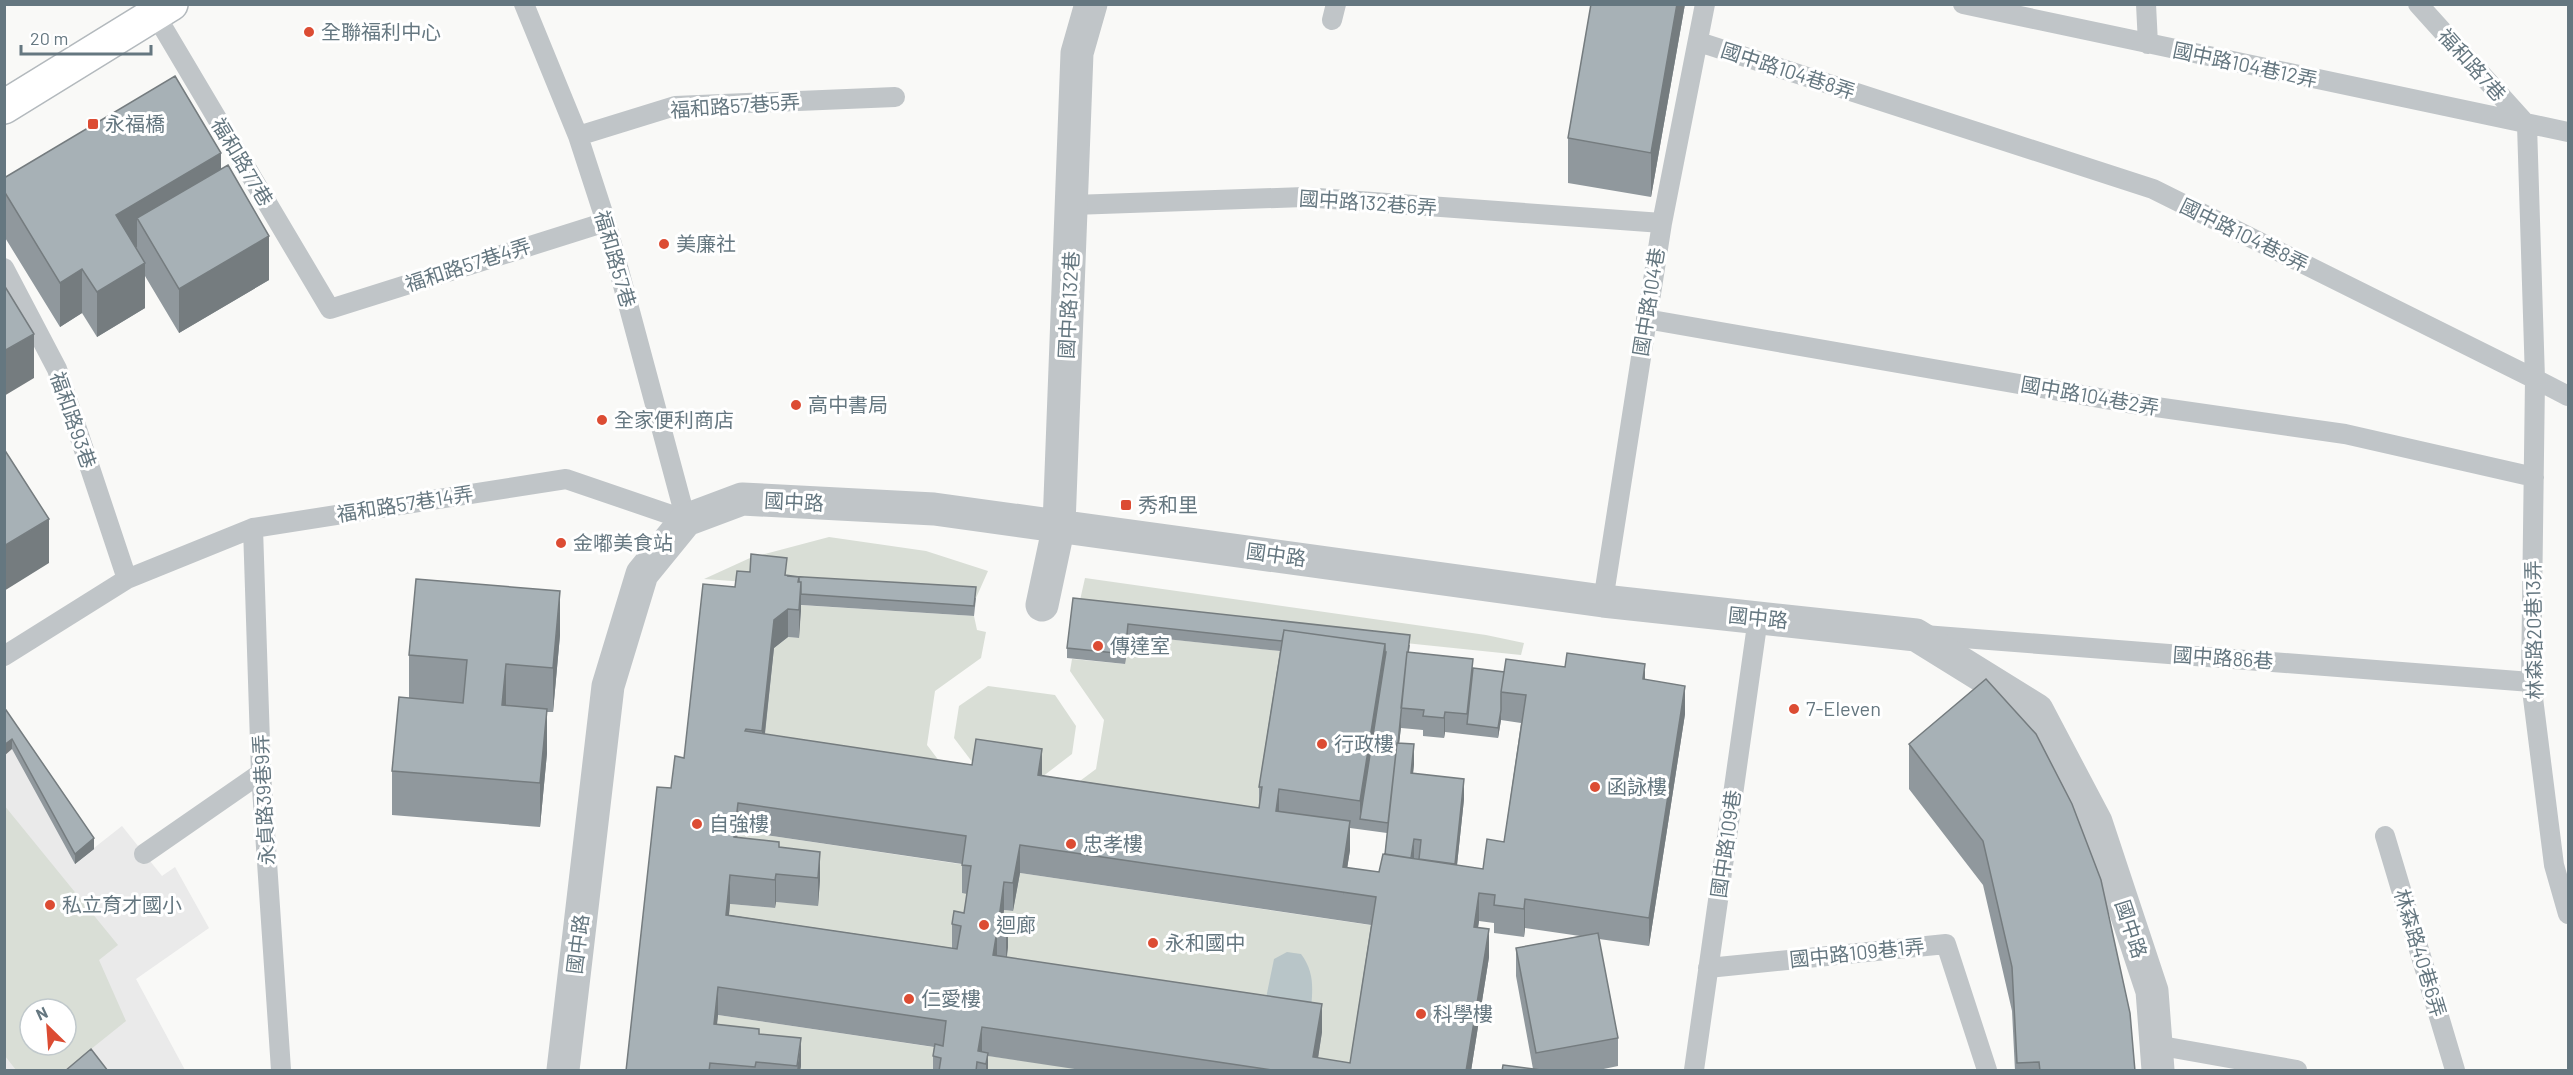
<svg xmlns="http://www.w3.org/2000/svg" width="2573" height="1075" viewBox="0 0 2573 1075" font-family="Barlow,'Noto Sans TC',sans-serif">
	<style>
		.built { fill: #eaeaea; fill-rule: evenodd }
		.green { fill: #d9ded6; fill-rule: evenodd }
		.water { fill: #b8c5c8 }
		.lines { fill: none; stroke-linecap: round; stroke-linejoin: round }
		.secondary-casing { stroke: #b3b9bd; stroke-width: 36 }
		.lane { stroke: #c0c5c8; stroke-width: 20 }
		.street { stroke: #c0c5c8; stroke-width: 33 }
		.secondary { stroke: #fff; stroke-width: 33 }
		.wall { fill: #90989d; fill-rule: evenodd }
		.shaded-wall { fill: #757c7f }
		.building { fill: #a7b1b6; stroke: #757c7f; stroke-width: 1.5; fill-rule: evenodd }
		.poi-dot { fill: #dc4c33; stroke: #fff; stroke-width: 2 }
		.labels { text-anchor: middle; stroke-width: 6; stroke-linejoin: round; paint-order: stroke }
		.poi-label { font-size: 20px; fill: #657780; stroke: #fff; text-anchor: start }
		.street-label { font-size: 20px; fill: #657780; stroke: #fff }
	</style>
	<rect width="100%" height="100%" fill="#f9f9f7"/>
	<!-- built -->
	<path class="built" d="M4,722L94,848L122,826L162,876L175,867L209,928L136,979L185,1070H5ZM30,1009H66V1045H30Z"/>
	<!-- green -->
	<path class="green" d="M829,537L926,551L988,571L976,598L704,579L750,558Z
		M1085,578L1486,635L1524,643L1521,655L1078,609Z
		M799,605L974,616L977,630L986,632L981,658L935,691L927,745L962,791L762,759L774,648L788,637L799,638L801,611Z
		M1128,635L1386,662L1259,815L1049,804L1096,769L1104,720L1070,671L1072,659L1125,664Z
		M988,686L1055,695L1076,726L1072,754L1042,777L976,767L954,738L959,706Z
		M4,805L118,945L99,960L126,1021L65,1070H16L5,1056ZM30,1009H66V1045H30Z
		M738,831L966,865L971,895L953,952L726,943L730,904L775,908L776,902L818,905L820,880L734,866Z
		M1020,873L1376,926L1353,1070H1316L1322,1032L997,959L1004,910L1013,911Z
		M718,1015L946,1049L943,1070H800V1066L714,1052Z
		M982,1055L1088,1070H980Z"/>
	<!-- water -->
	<path class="water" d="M1287,952L1301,954C1314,971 1313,988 1311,1008L1266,998L1274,959Z"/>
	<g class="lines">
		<defs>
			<path id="secondary" d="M4,107L171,4"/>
		</defs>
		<!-- secondary casing -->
		<use href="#secondary" class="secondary-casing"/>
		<!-- lane -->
		<path class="lane" d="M524,4L578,136L606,222L686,520
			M1963,4L2568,132
			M2146,4L2148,44
			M2418,4L2527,125
			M155,14L330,309L606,222
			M1332,20L1336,4
			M1699,42L2153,189L2535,379L2527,125
			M578,136L675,106L895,97
			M1073,205L1304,197L1662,223
			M4,268L57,369L127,579
			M1646,319L2128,403L2345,434L2534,477
			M2568,396L2535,379L2531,682L2554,865L2568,914
			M253,528L261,773L281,1070
			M1603,601L1662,223L1705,4
			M1924,635L2531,682
			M4,656L127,579L253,528L566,479L686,520
			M2385,836L2455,1070
			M144,854L261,773
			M1708,968L1946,944L1987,1070
			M2156,1045L2297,1070
			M1694,1070L1758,618"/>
		<!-- street -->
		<path class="street" d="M1042,605L1059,525L1077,53L1091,4
			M563,1070L608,686L642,574L686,520L742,499L934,509L1603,601L1916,635L2037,710L2096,822L2152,991L2158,1070"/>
		<!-- secondary -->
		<use href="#secondary" class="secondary"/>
	</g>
	<!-- wall -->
	<path class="wall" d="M1685,4L1651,197L1568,183V138Z
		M221,169L269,280L179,333L145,276V308L97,337L82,313L60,327L4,236V178Z
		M787,576L976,598L974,616L801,605L799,638L788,637L774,648L765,734L1259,808V787L1280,651L1128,635L1125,664L1067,658V648L1073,598L1410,645L1409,652L1473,668L1504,672L1645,680L1685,714L1649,946L1599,939L1618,1038V1066L1594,1071H1502L1533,1069L1516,976V948L1580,936L1525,928L1524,937L1494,933V923L1479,921L1478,927L1489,957L1471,1071H1088L988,1056V1071H933V1056L934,1047L718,1015L717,1024L759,1034L801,1066L800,1071H626L671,788L684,758L735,587ZM1501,720L1521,723L1504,842L1483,869L1457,865L1464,799L1413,773L1414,764L1399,743L1401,727V728L1423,730V736L1444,738L1445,732L1498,738ZM1350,828L1387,833L1385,854L1379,872L1347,868L1350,850ZM738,831L962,864V893L967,894L964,913L952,924V948L729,915L730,904L775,908L776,902L818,906L820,880L779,847L737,838ZM1020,873L1371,925L1350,1063L1318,1058L1322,1032L1007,957L1008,947V919L1003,918L1004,910L1013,911Z
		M560,635L553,712H547V753L540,827L392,815V771L409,698V655Z
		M1986,679L2135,1071H2015L2012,1011L1983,885L1909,789V744Z
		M4,711L94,849L75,864L12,749Z"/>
	<!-- shaded-wall -->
	<path class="shaded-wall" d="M1677,4H1685L1651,197V153Z
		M221,153V197L137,218V247L116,260V215Z
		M269,236V280L179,333V289Z
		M145,263V308L97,337V292Z
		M82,269V313L60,327V283Z
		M34,334V378L4,396V351Z
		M49,519V563L4,591V546Z
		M801,582V611L799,638V610Z
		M560,591V635L553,712V668Z
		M788,609V637L774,648L762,759V731L774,620Z
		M1128,624V635L1125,664V654Z
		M1385,644V673L1360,819V801Z
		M506,664V708L502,705Z
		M1645,664V693L1643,679Z
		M1685,686V714L1649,946V918Z
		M547,709V753L540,827V783Z
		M1501,710V720L1498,738V728Z
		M1445,712V732L1444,738V718Z
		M1401,716V727L1389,834Z
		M12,739V749L4,756V745Z
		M1414,744V764L1411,793V773Z
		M1042,749V777L1038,775Z
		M1464,779V799L1455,884V864Z
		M1279,789V818L1276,811Z
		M738,803V831L734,866V837Z
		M1350,821V850L1343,895V867Z
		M94,838V849L75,864V854Z
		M1414,839V859H1411Z
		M1020,845V873L1013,911V883Z
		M820,852V880L818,906V878Z
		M776,874V902L775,908V880Z
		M730,875V904L726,943V915Z
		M1004,882V910L1001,931L999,918Z
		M1479,893V921L1474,955V927Z
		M1525,899V928L1524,937V909Z
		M1008,919V947L1006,960V932Z
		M1489,929V957L1471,1071H1466Z
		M997,931V959L993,955Z
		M718,987V1015L714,1052V1024Z
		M1322,1004V1032L1316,1071L1313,1057Z
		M982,1027V1055L978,1051Z
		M801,1038V1066L800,1071H797Z
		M988,1053V1071H986V1064Z"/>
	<!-- building -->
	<path class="building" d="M1591,4H1677L1651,153L1568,138Z
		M175,76L221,153L116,215L145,263L97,292L82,269L60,283L4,191V178Z
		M228,165L269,236L179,289L137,218Z
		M4,285L34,334L4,351Z
		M4,449L49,519L4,546Z
		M751,554L787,558L785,575L799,577L798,582H801L799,610L788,609L774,620L762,731L746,729L745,731L972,765L976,739L1042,749L1038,775L1259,808L1262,787H1259L1284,630L1385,644L1360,801L1279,789L1276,811L1350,821L1343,867L1379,872L1383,854L1483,869L1487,839L1504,842L1526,695L1501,692L1506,659L1565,667L1567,653L1645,664L1643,679L1685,686L1649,918L1525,899L1524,909L1494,905L1495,895L1479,893L1474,927L1489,929L1466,1071H1279L982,1027L978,1051L988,1053L986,1064L977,1062L976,1071H939L941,1058L933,1056L935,1044L943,1046L946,1021L718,987L714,1024L759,1029V1034L801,1038L797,1066L756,1062L755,1067L710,1063L709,1071H626L657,787L671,788L675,756L684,758L703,584L735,587L737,571L750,572ZM738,803L966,836L962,865L971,866L964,913L954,911L952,924L961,926L957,949L726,915L730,875L775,880L776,874L818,878L820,852L779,847V842L734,837ZM1020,845L1376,897L1350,1063L1313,1057L1322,1004L993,955L997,931L1006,932L1008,919L999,918L1004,882L1013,883Z
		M787,576L976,587L974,606L801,594V582H799V577Z
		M416,579L560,591L553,668L506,664L502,705L547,709L540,783L392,771L399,697L463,703L467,660L409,655Z
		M1073,598L1410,635L1408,652H1407L1398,743H1397L1388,823L1360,819L1386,652H1385V644L1284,630L1282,641L1128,624L1125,654L1067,648Z
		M1407,652L1473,659L1467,714L1445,712L1444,718L1423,716L1424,710L1401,708Z
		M1473,668L1504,672L1501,692V710L1498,728L1467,724Z
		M1986,679L2036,734L2072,804L2101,880L2130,1013L2135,1071H2040L2039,1062L2017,1063L2012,967L1983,841L1909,744Z
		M6,710L94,838L75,854L12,739L4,745V711Z
		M1397,743L1414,744L1411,773L1464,779L1455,864L1419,859L1421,840L1414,839L1411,858L1385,854Z
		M1598,933L1618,1038L1536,1053L1516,948Z
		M91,1049L108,1071H65Z
		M1503,1065L1549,1071H1502Z"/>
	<!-- markers -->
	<g class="poi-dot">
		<circle cx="309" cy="32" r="6"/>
		<rect x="87" y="118" width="12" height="12" rx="3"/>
		<circle cx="664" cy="244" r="6"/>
		<circle cx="796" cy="405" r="6"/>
		<circle cx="602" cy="420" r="6"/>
		<rect x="1120" y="499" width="12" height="12" rx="3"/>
		<circle cx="561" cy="543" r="6"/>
		<circle cx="1098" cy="646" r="6"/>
		<circle cx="1794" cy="709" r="6"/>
		<circle cx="1322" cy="744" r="6"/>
		<circle cx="1595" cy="787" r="6"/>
		<circle cx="697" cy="824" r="6"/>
		<circle cx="1071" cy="844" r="6"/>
		<circle cx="50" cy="905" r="6"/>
		<circle cx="984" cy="925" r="6"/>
		<circle cx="1153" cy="943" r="6"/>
		<circle cx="909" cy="999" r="6"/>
		<circle cx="1421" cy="1014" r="6"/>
	</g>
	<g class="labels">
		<!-- poi labels -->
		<g class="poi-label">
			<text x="321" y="39">全聯福利中心</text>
			<text x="105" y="131">永福橋</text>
			<text x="676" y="251">美廉社</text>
			<text x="808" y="412">高中書局</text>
			<text x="614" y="427">全家便利商店</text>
			<text x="1138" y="512">秀和里</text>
			<text x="573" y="550">金嘟美食站</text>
			<text x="1110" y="653">傳達室</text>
			<text x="1806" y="716">7-Eleven</text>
			<text x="1334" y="751">行政樓</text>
			<text x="1607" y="794">函詠樓</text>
			<text x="709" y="831">自強樓</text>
			<text x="1083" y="851">忠孝樓</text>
			<text x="62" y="912">私立育才國小</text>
			<text x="996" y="932">迴廊</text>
			<text x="1165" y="950">永和國中</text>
			<text x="921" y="1006">仁愛樓</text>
			<text x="1433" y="1021">科學樓</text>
		</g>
		<!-- street labels -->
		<g class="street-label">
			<text transform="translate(2245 65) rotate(12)" y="7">國中路104巷12弄</text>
			<text transform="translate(2472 65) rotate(48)" y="7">福和路7巷</text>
			<text transform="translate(1788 71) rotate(18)" y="7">國中路104巷8弄</text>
			<text transform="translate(735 106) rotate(-4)" y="7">福和路57巷5弄</text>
			<text transform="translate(242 162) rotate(59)" y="7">福和路77巷</text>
			<text transform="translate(1368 203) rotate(4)" y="7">國中路132巷6弄</text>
			<text transform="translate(2244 235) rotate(26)" y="7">國中路104巷8弄</text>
			<text transform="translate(615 259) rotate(74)" y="7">福和路57巷</text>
			<text transform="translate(468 265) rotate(-18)" y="7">福和路57巷4弄</text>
			<text transform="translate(1649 302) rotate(-81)" y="7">國中路104巷</text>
			<text transform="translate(1069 305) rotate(-87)" y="7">國中路132巷</text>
			<text transform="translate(2090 396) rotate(10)" y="7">國中路104巷2弄</text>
			<text transform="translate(73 420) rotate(71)" y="7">福和路93巷</text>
			<text transform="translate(794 502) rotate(3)" y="7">國中路</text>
			<text transform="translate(405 504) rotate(-9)" y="7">福和路57巷14弄</text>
			<text transform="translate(1276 555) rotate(8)" y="7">國中路</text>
			<text transform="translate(1758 618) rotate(6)" y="7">國中路</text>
			<text transform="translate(2534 630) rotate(-91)" y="7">林森路20巷13弄</text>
			<text transform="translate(2223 658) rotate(4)" y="7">國中路86巷</text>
			<text transform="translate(264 800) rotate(-93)" y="7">永貞路39巷9弄</text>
			<text transform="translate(1726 844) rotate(-82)" y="7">國中路109巷</text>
			<text transform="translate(2131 929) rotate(72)" y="7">國中路</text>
			<text transform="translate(578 944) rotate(-83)" y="7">國中路</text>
			<text transform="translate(1857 953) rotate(-6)" y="7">國中路109巷1弄</text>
			<text transform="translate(2420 953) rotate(73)" y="7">林森路40巷6弄</text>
		</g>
	</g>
	<!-- border -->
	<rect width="2573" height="1075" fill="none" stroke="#657780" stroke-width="12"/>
	<!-- north arrow -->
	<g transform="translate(48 1027) rotate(335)"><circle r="28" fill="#ffffff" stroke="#c1c9cc" stroke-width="1.5"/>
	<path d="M0-4.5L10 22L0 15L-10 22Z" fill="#dc4c33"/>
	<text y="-9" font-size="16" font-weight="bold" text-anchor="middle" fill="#657780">N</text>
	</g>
	<!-- scale -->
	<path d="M21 45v9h130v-9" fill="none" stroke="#657780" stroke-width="3"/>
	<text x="30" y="45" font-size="18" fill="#657780" stroke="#ffffff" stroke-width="4.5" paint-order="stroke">20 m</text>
</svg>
